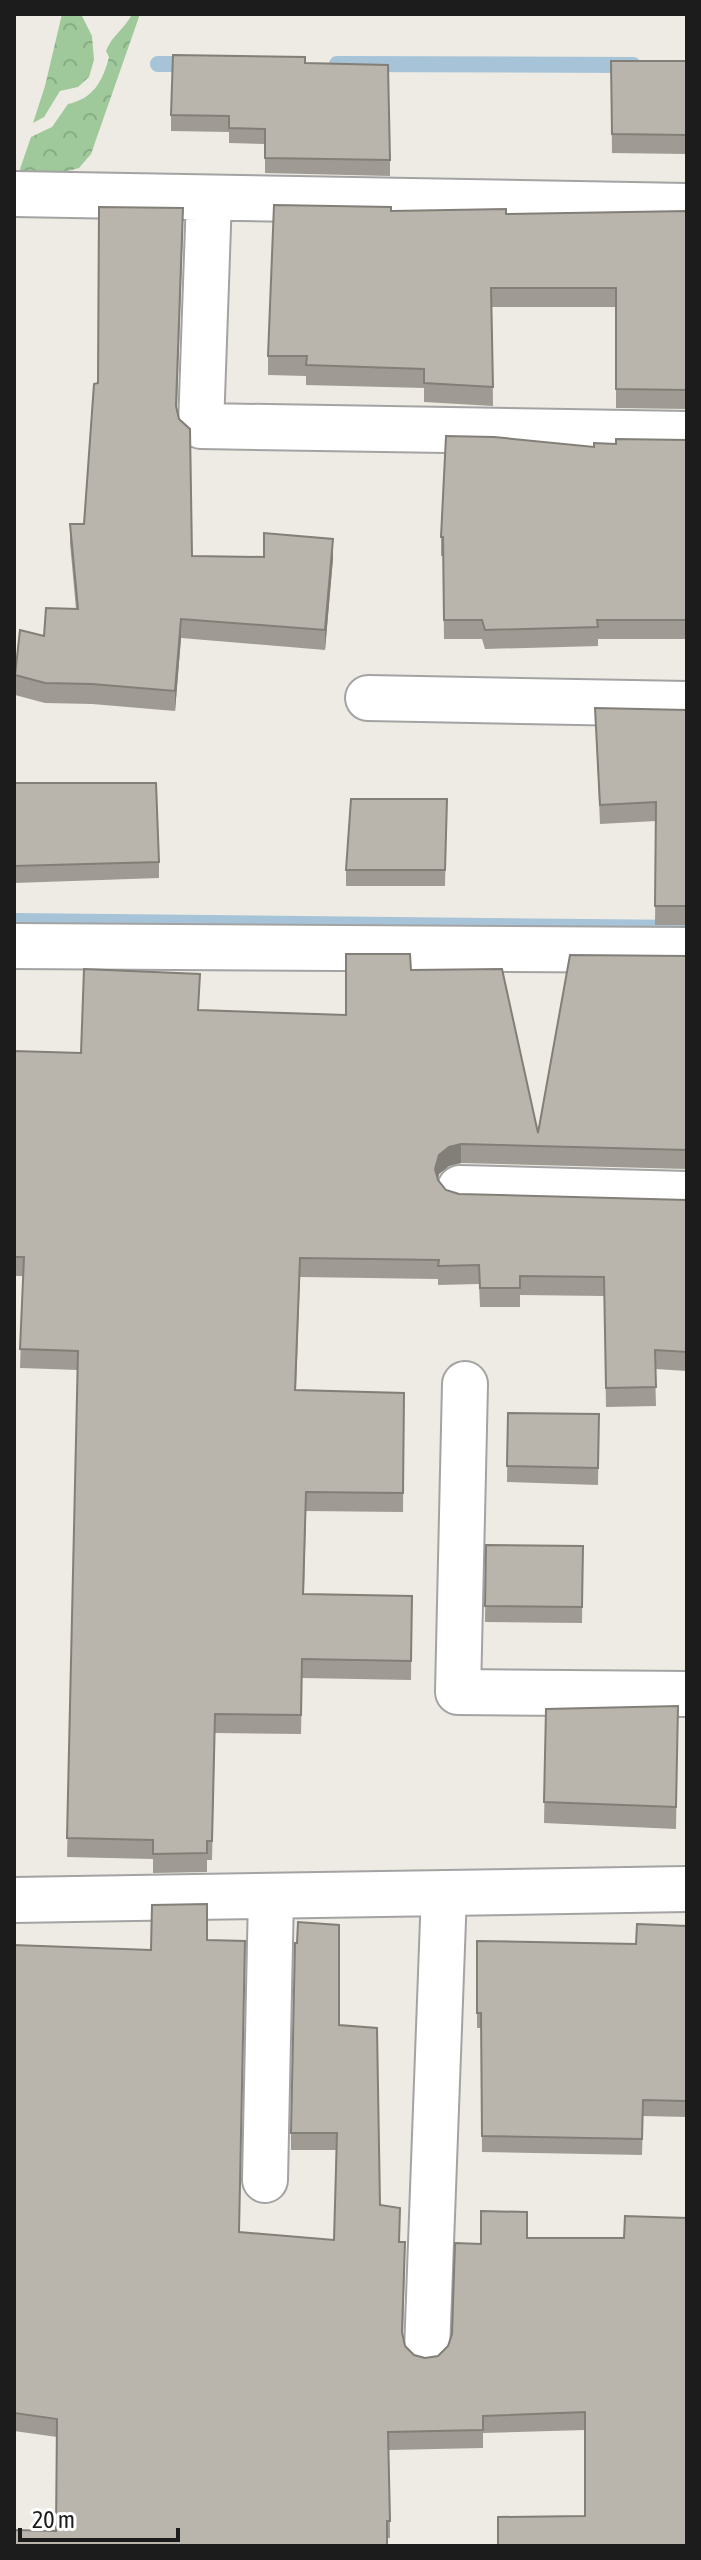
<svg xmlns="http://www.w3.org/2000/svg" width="701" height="2560" viewBox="0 0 701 2560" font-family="'Asap Condensed',sans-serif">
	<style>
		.forest { fill: url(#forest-crowns) }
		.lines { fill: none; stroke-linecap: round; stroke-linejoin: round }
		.stream { stroke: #a6c3d8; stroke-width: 16 }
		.minor-casing { stroke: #a3a3a3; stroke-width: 48 }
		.minor { stroke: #fff; stroke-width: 44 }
		.wall { fill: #9f9b94 }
		.shaded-wall { fill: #827e78 }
		.building { fill: #b9b4ac; stroke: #827e78; stroke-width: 2 }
	</style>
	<defs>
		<pattern id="forest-crowns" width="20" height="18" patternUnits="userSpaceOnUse" patternTransform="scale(2)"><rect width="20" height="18" fill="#9fc99a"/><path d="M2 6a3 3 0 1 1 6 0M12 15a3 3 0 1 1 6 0" fill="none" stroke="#88ac84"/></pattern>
	</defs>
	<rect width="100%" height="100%" fill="#edebe3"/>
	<!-- forest -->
	<path class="forest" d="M62,14H81L92,36L94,60L89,77L78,87L60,91L44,117L33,123L45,86Z
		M132,14H140L91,154L79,168L61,173L23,175L20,169L31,137L52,127L68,104C93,99 103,81 109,57L106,51C112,35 125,29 132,14Z"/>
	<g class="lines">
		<!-- stream -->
		<path class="stream" d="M158,64H193
			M337,64L633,65
			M14,921L687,928"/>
		<defs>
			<path id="minor" d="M14,194L687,206
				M209,198L201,426L687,434
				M368,698L687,704
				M14,946L687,950
				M460,1188L687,1194
				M465,1384L458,1692L687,1694
				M14,1900L687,1889
				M265,2180L271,1896
				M427,2351L444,1893"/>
		</defs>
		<!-- minor casing -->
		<use href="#minor" class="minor-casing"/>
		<!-- minor -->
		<use href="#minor" class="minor"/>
	</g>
	<!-- wall -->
	<path class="wall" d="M611,61H687V154L612,153Z
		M305,63L390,160V176L265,173V144L229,143V132L171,131V115Z
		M391,211L506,214L687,211V409L616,408V307H492L493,406L424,402V388L306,385V376L268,375V356Z
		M183,228L177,408L192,556L333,558L325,650L181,638L175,711L92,704L45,703L15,695V675L44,636L76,609L70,543V524H84L98,383Z
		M687,440V639H598V646L485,649L482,639H444L443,556H441V537L594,447L616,444Z
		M595,708L687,710V925H655L656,821L600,824Z
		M14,783L159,862V878L14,883Z
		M447,799L445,886H346V870Z
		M687,956V1169L461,1163L449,1166L439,1174L438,1180L446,1190L459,1194L687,1200V1371L655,1369L656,1406L606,1407L604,1296L520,1295V1307H480L479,1284L438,1285V1279L300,1277L296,1390L404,1393L403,1512L306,1511L304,1594L412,1596L411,1680L302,1678L301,1734L215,1733L212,1860H207V1872L153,1873V1859L67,1857L78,1370L20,1368L23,1276H14V1051L81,1053L199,1010L346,1015L411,970L538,1133Z
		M508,1413L599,1414L598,1485L507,1482Z
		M486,1545L583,1546L582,1623L485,1622Z
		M678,1706L676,1829L544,1823L546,1709Z
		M687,1926V2117L643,2116L642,2155L482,2152L481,2028H477V1941L636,1944Z
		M207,1940L240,2232L334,2240L336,2150H291V2133L339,2025L380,2205L400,2242L405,2259L403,2335L405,2346L414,2355L425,2358L438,2356L448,2346L481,2244L527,2238H624L687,2218L585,2516V2430L483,2433V2448L389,2450L390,2538L56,2531L57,2437L14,2431V1945L151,1950Z"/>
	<!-- shaded-wall -->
	<path class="shaded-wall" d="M333,539V558L325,650V630Z
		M181,619V638L175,711V691Z
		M461,1144V1163L449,1166L439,1174L435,1188V1169L439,1155L449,1147Z"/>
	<!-- building -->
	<path class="building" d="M173,55L305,57V63L388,65L390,160L265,158V129L229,128V116L171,115Z
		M611,61H687V135L612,134Z
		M274,205L391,207V211L506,209V214L687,211V390L616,389V288H491L493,387L424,383V369L306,365L307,356H268Z
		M99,207L183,208L176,406L179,419L190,429L192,556L264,557V533L333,539L325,630L181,619L175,691L92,684L45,683L15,675L20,630L44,636L46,608L78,609L70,524H84L94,384L98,383Z
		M446,436L494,437L594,447V443L616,444V439L687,440V620H597L598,627L485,630L482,620H444L443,537H441Z
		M595,708L687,710V906H655L656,802L600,805Z
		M14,783H156L159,862L14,866Z
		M351,799H447L445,870H346Z
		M346,954H410L411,970L502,969L538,1133L570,955L687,956V1150L461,1144L449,1147L439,1155L435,1169L438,1180L446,1190L459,1194L687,1200V1352L655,1350L656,1387L606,1388L604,1277L520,1276V1288H480L479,1265L438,1266L439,1260L300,1258L295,1390L404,1393L403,1493L306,1492L303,1594L412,1596L411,1661L302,1659L301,1715L215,1714L212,1841H207V1853L153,1854V1840L67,1838L78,1351L20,1349L24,1257H14V1051L81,1053L84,969L200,974L198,1010L346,1015Z
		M508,1413L599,1414L598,1468L507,1466Z
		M486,1545L583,1546L582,1607L485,1606Z
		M678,1706L676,1807L544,1802L546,1709Z
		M207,1904V1940L245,1941L239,2232L334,2240L337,2133H291L295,1943H297L298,1922L339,1925V2025L377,2028L380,2205L400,2208L399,2242H405L402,2332L405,2346L414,2355L425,2358L438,2356L448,2346L452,2334L455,2243L481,2244V2211L527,2212V2238H624L625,2216L687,2218V2546H498V2517L585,2516V2412L483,2416V2430L388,2432L390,2521H387V2546H14V2530L56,2531L57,2419L14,2413V1945L151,1950L152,1905Z
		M637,1924L687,1926V2101L643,2100L642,2139L482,2136L481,2013H477V1941L636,1944Z"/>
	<!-- border -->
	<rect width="701" height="2560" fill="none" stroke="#1c1c1c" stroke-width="32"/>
	<!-- scale -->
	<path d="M20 2528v12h158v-12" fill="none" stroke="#1c1c1c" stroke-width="4"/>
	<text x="32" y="2528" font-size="24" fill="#1c1c1c" stroke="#ffffff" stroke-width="6" paint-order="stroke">20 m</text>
</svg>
